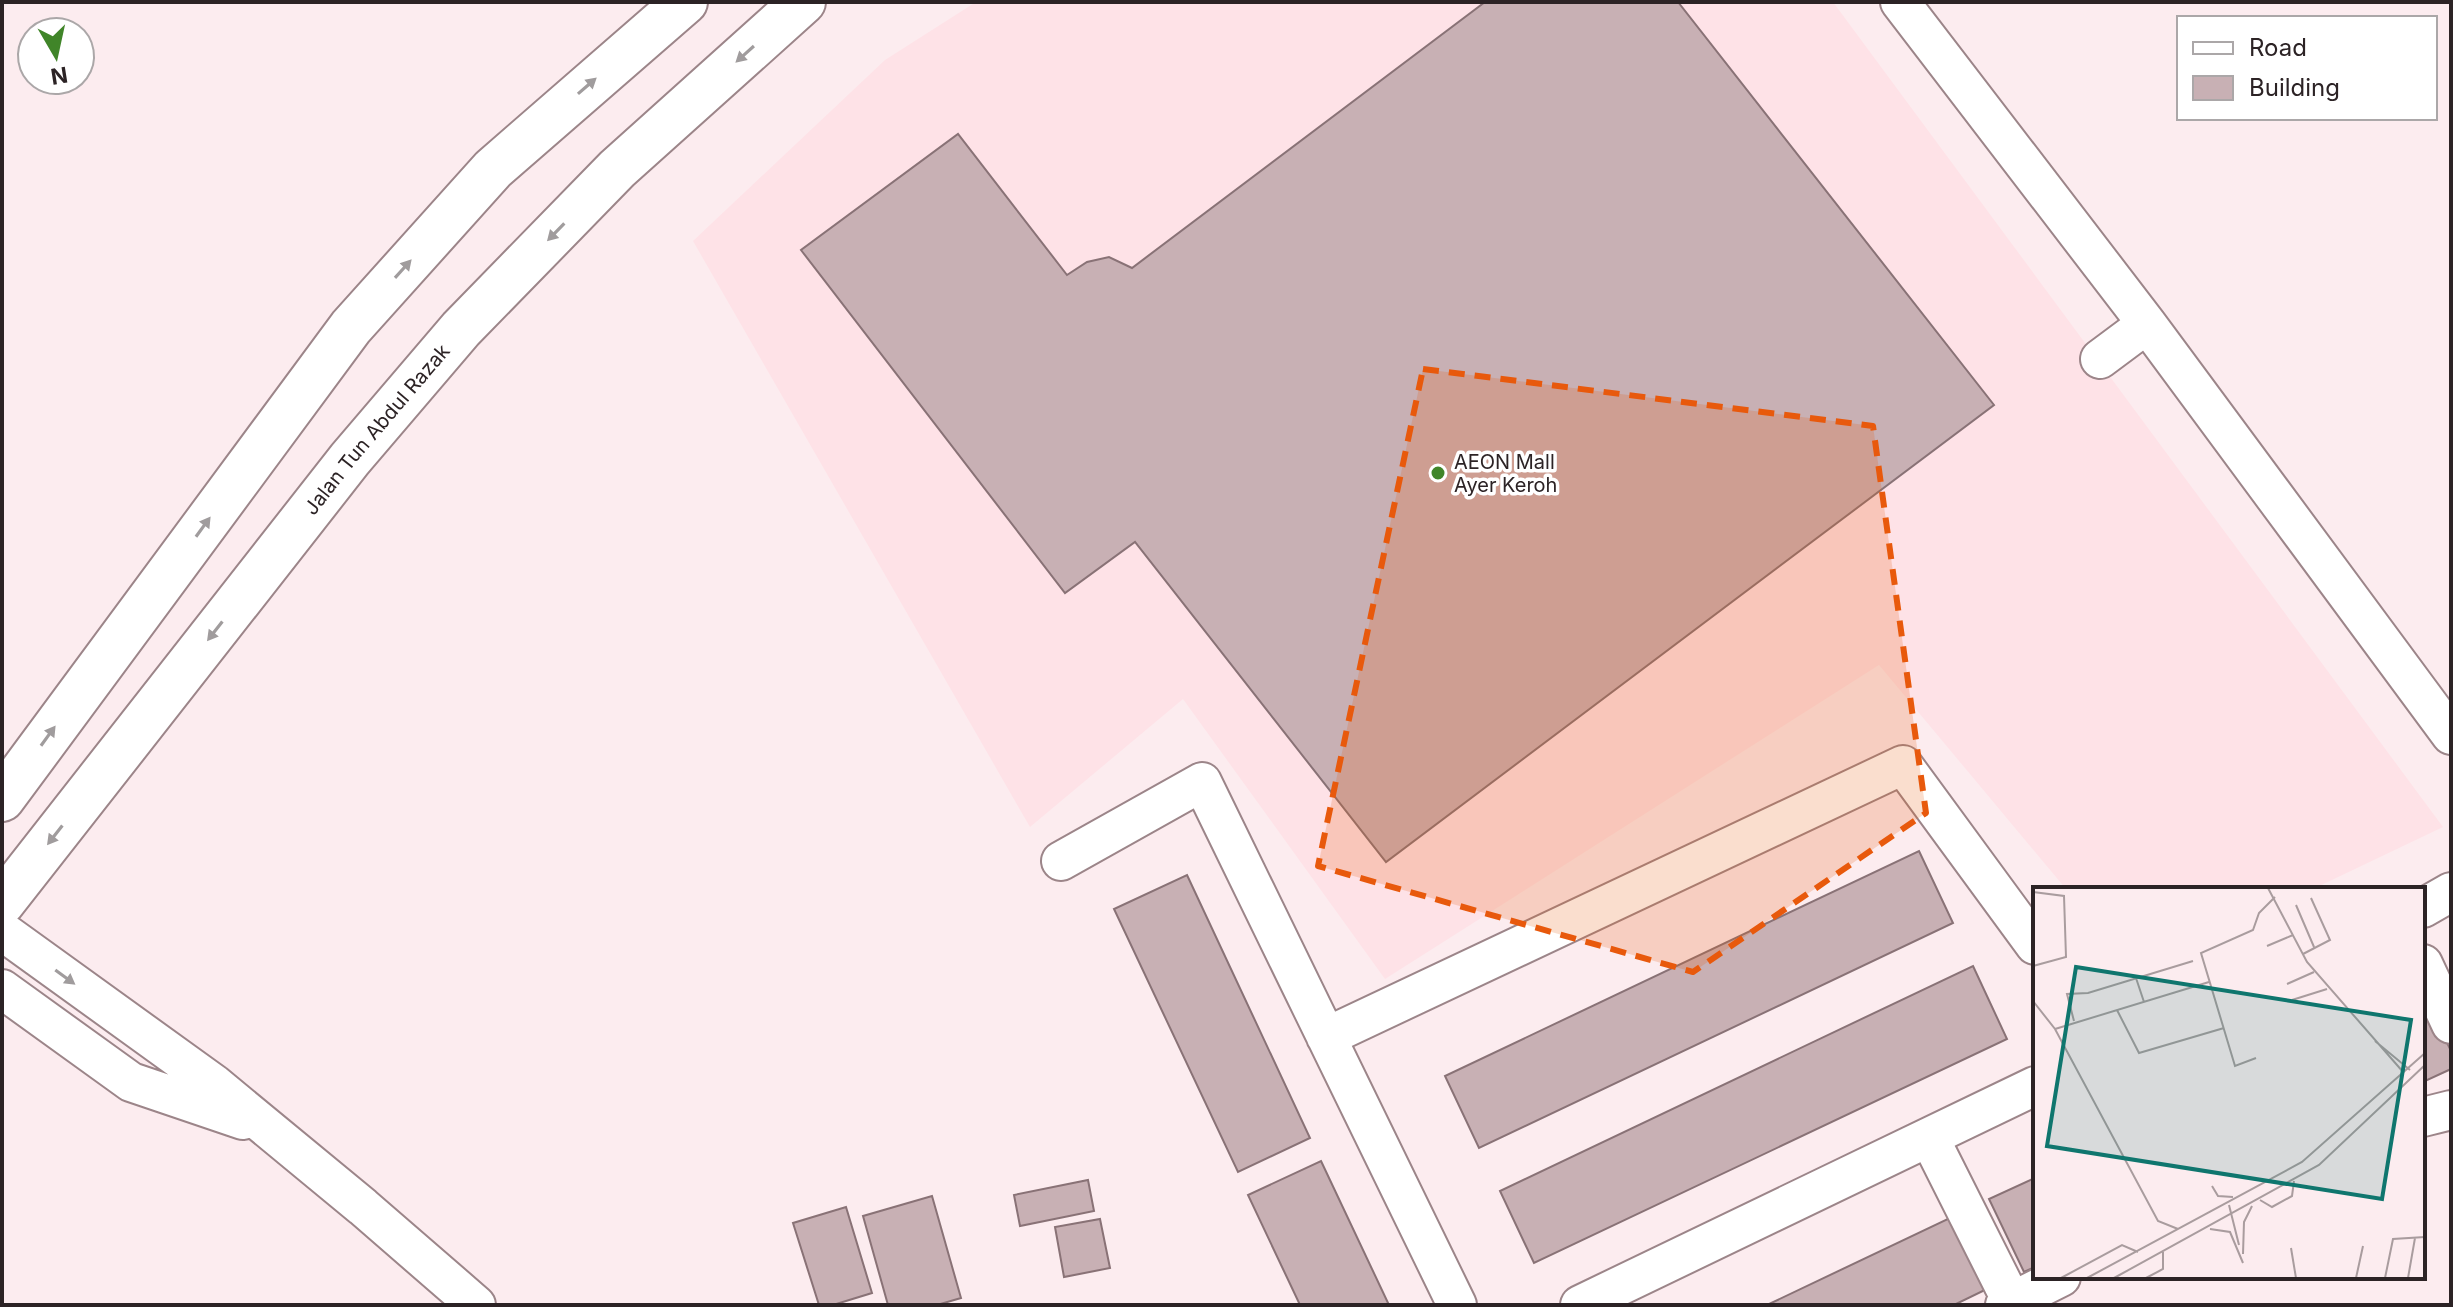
<svg xmlns="http://www.w3.org/2000/svg" width="2453" height="1307" viewBox="0 0 2453 1307" font-family="Inter,sans-serif">
	<style>
		.built { fill: #fee2e7 }
		.building { fill: #c8b0b4; stroke: #897276; stroke-width: 2 }
		.lines { fill: none; stroke-linecap: round; stroke-linejoin: round }
		.minor-casing { stroke: #9c8589; stroke-width: 42 }
		.highway-casing { stroke: #9c8589; stroke-width: 48 }
		.minor { stroke: #fff; stroke-width: 38 }
		.highway { stroke: #fff; stroke-width: 44 }
		.oneway { fill: #a09c9d }
		.marked { fill: #e8590c; fill-opacity: 0.2; stroke: #e8590c; stroke-width: 6; stroke-dasharray: 16 10; stroke-linejoin: round }
		.poi-dot { fill: #408529; stroke: #fff; stroke-width: 3 }
		.labels { text-anchor: middle; stroke-width: 7; stroke-linejoin: round; paint-order: stroke }
		.street-label { font-size: 20px; fill: #2c2325; stroke: #fff }
		.poi-label { font-size: 20px; fill: #2c2325; stroke: #fff; text-anchor: start }
		.inset-road { fill: none; stroke: #a99c9e; stroke-width: 2 }
		.view { fill: #0f766e; fill-opacity: 0.15; stroke: #0f766e; stroke-width: 4 }
		.inset-edge { fill: none; stroke: #2c2325; stroke-width: 4 }
	</style>
	<rect width="100%" height="100%" fill="#fcecef"/>
	<!-- built -->
	<path class="built" d="M976,2H1833L2443,827L2313,889H2066L1879,665L1385,979L1183,699L1030,827L693,241L885,60Z"/>
	<!-- building -->
	<path class="building" d="M1485,2H1678L1994,405L1386,862L1135,542L1065,593L801,250L958,134L1067,275L1087,262L1109,257L1132,268Z
		M1919,851L1953,923L1479,1148L1445,1076Z
		M1187,875L1310,1138L1238,1172L1114,909Z
		M1973,966L2007,1039L1534,1263L1500,1191Z
		M2424,993L2451,1051V1069L2423,1082Z
		M1321,1161L1389,1305H1300L1248,1195Z
		M2035,1178V1267L2024,1272L1989,1199Z
		M1088,1180L1094,1211L1020,1226L1014,1195Z
		M932,1196L961,1298L937,1305H888L863,1216Z
		M846,1207L872,1293L833,1305H819L793,1223Z
		M1954,1216L1989,1288L1954,1305H1767Z
		M1100,1219L1110,1268L1064,1277L1055,1227Z"/>
	<g class="lines">
		<defs>
			<path id="minor" d="M1900,2L2147,324L2451,735
				M2100,359L2147,324
				M1061,861L1202,782L1457,1305
				M2423,908L2451,892
				M2,931L214,1084L363,1207L476,1305
				M2423,964L2451,1024
				M2,989L131,1082L243,1120
				M1326,1037L1903,765L2035,945
				M2423,1117L2451,1110
				M1929,1137L2012,1302
				M1580,1305L2035,1086
				M2005,1305L2061,1277"/>
			<g id="highway">
				<path d="M2,799L351,327L493,169L685,2"/>
				<path id="s1" d="M2,903L350,459L461,329L617,169L803,2"/>
			</g>
		</defs>
		<!-- minor casing -->
		<use href="#minor" class="minor-casing"/>
		<!-- highway casing -->
		<use href="#highway" class="highway-casing"/>
		<!-- minor -->
		<use href="#minor" class="minor"/>
		<!-- highway -->
		<use href="#highway" class="highway"/>
	</g>
	<!-- one-way arrows -->
	<defs><path id="oneway-solid" d="M-6-.8H1V-3.2L6.5 0L1 3.2V.8H-6Z" transform="scale(2)"/></defs>
	<g class="oneway">
		<use href="#oneway-solid" transform="translate(745 54) rotate(138)"/>
		<use href="#oneway-solid" transform="translate(587 86) rotate(-41)"/>
		<use href="#oneway-solid" transform="translate(556 232) rotate(134)"/>
		<use href="#oneway-solid" transform="translate(403 269) rotate(-48)"/>
		<use href="#oneway-solid" transform="translate(203 527) rotate(-54)"/>
		<use href="#oneway-solid" transform="translate(215 631) rotate(128)"/>
		<use href="#oneway-solid" transform="translate(48 736) rotate(-54)"/>
		<use href="#oneway-solid" transform="translate(55 835) rotate(128)"/>
		<use href="#oneway-solid" transform="translate(65 977) rotate(36)"/>
	</g>
	<!-- marked area -->
	<path class="marked" d="M1423,369L1873,426L1926,813L1693,972L1318,866Z"/>
	<!-- markers -->
	<circle class="poi-dot" cx="1438" cy="473" r="8"/>
	<g class="labels">
		<!-- street labels -->
		<g class="street-label">
			<text dy="7" stroke="none"><textPath href="#s1" startOffset="604">Jalan Tun Abdul Razak</textPath></text>
		</g>
		<!-- poi labels -->
		<g class="poi-label">
			<text x="1454" y="469">AEON Mall<tspan x="1454" dy="23">Ayer Keroh</tspan></text>
		</g>
	</g>
	<!-- overview -->
	<g transform="translate(2033 887)">
		<rect width="392" height="392" fill="#fcecef"/>
		<path class="inset-road" d="M235,1L274,75L371,186M0,5L31,9L33,70L0,79M263,18L281,60M234,59L260,48M270,67L297,53L278,11M103,91L111,115M254,97L281,85M259,113L294,102M0,114L22,142L125,334L145,342M84,123L106,166L191,141M41,134L34,107L55,106L160,74M22,142L176,95M342,154L377,183M223,171L202,179L168,66L220,43L226,26L242,10M179,299L185,309L200,310M227,313L239,320L259,309L261,294M196,318L206,358M177,342L197,345L210,376M258,361L263,391M210,367L211,335L219,319M28,391L89,358L105,365M54,391L269,275L392,166M81,391L286,278L392,178M113,391L130,382V365M323,391L330,359M352,391L360,352L392,350M375,391L382,351"/>
		<path class="view" d="M43,80L378,133L349,312L14,259Z"/>
		<rect width="392" height="392" class="inset-edge"/>
	</g>
	<!-- border -->
	<rect width="2453" height="1307" fill="none" stroke="#2c2325" stroke-width="8"/>
	<!-- legend -->
	<rect x="2177" y="16" width="260" height="104" fill="#ffffff" stroke="#aba7a8" stroke-width="2"/>
	<rect x="2193" y="42" width="40" height="12" fill="#ffffff" stroke="#aba7a8" stroke-width="2"/>
	<text x="2249" y="56" font-size="24" fill="#2c2325">Road</text>
	<rect x="2193" y="76" width="40" height="24" fill="#c8b0b4" stroke="#aba7a8" stroke-width="2"/>
	<text x="2249" y="96" font-size="24" fill="#2c2325">Building</text>
	<!-- north arrow -->
	<g transform="translate(56 56) rotate(171)"><circle r="38" fill="#ffffff" stroke="#aba7a8" stroke-width="2"/>
	<path d="M0-6L14 30L0 20L-14 30Z" fill="#408529"/>
	<text y="-12" font-size="22" font-weight="bold" text-anchor="middle" fill="#2c2325">N</text>
	</g>
</svg>
